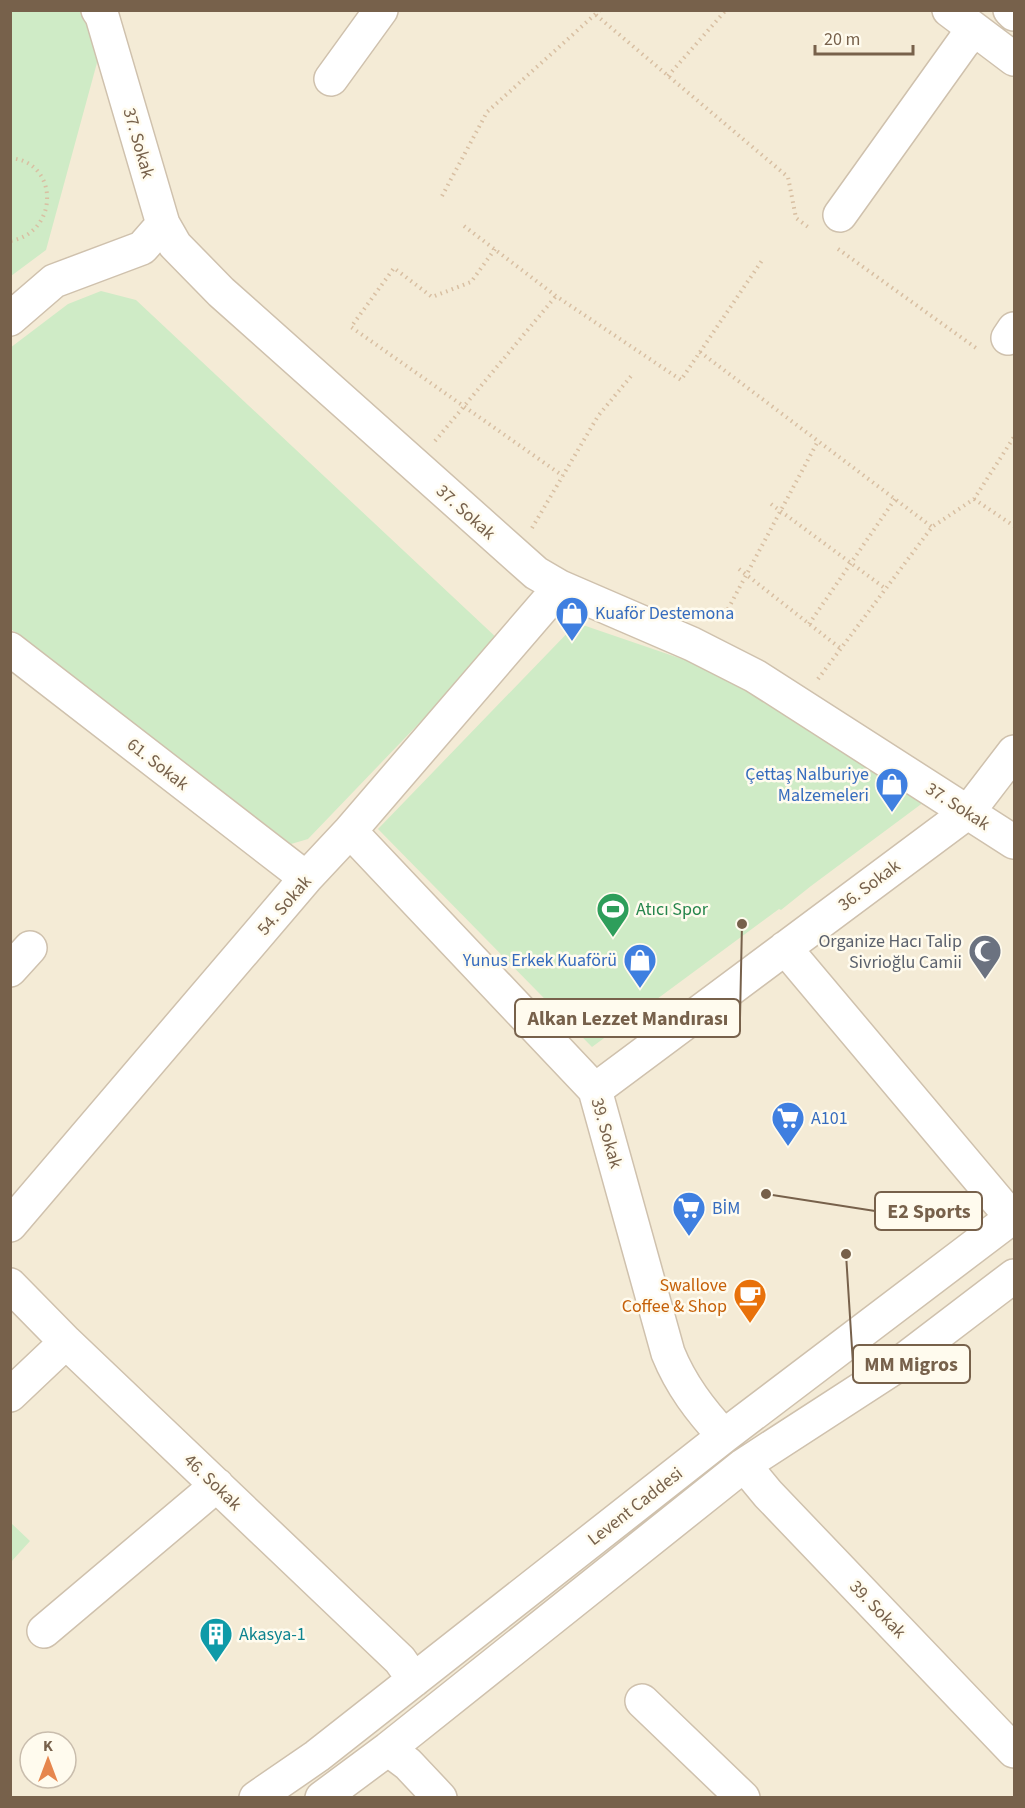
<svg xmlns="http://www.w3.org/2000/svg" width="1025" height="1808" viewBox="0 0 1025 1808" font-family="'Source Sans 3',sans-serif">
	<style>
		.residential { fill: #f4ebd6; fill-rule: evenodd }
		.green { fill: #cfebc6 }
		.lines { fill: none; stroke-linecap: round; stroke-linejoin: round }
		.minor-casing { stroke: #cfc1ad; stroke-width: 36 }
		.path { stroke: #d8bfa2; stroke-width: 4; stroke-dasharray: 1.5 4.5; stroke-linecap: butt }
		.minor { stroke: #fff; stroke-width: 33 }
		.labels { text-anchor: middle; stroke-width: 5; stroke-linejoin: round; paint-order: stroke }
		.street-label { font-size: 18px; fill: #77614b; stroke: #fffbee }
		.shop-label { font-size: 18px; fill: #366cbe; stroke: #fffbee; text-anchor: start }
		.leisure-label { font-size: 18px; fill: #27864d; stroke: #fffbee; text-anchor: start }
		.worship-label { font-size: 18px; fill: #5b616d; stroke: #fffbee; text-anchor: end }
		.food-label { font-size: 18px; fill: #c56008; stroke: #fffbee; text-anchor: end }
		.culture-label { font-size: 18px; fill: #0d838f; stroke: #fffbee; text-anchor: start }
		.leader { fill: none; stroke: #77614b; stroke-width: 2 }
		.callout-dot { fill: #77614b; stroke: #fffbee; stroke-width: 2 }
		.callout { fill: #fffbee; stroke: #77614b; stroke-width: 2 }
		.callout-label { font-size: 20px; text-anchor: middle; font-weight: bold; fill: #77614b }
	</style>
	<rect width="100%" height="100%" fill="#fdf8e8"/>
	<!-- residential -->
	<path class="residential" d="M11,11H1014V1797L11,1798ZM30,1742H66V1778H30Z"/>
	<!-- green -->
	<path class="green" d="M11,11H87L104,37L46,250L11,276Z
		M101,291L136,300L499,640L308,839L291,844L11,629L10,348L68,304Z
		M577,623L720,672L924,802L811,886L781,910L779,909L592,1047L378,829Z
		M11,1523L30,1541L11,1562Z"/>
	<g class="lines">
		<defs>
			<path id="minor" d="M98,10L102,16L163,224L175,245L221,292L536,573L560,587L692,644L755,676L1014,842
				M949,10L1014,59
				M1010,10L1014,14
				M331,79L381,10
				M840,215L963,43L975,30
				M10,319L54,281L142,248L163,224
				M1008,338L1014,329
				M10,649L306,878
				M350,831L595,1090L668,1353C681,1385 700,1410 724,1436
				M785,948L1012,1218
				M10,970L30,948
				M595,1090L968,812L1014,752
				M10,1225L306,878L350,831L560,587
				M10,1285L66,1342L400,1660L414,1680
				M10,1395L66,1342
				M744,1465L768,1494L1014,1751
				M44,1631L217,1485
				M642,1701L743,1798
				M388,1749L408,1764L440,1798
				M256,1798L317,1756L724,1436L1014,1216
				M322,1798L388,1749L744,1465L892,1369L1014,1276"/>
		</defs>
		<!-- minor casing -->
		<use href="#minor" class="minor-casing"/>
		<!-- path -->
		<path class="path" d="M596,15L788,177L796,218L808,227
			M668,76L726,10
			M10,158C60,162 59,233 10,241
			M442,196L487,112L600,10
			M464,226L556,296L681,380L763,259
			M495,249L471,282L432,297L394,268L351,327L563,476
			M838,249L976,348
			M700,352L932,527
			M435,441L556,296
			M974,499L1014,526
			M771,504L886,589
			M532,528L598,416L632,375
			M739,569L840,648
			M728,609L818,441
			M809,624L895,499
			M818,679L932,527L974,499L1014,437"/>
		<!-- minor -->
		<use href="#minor" class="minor"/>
	</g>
	<!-- icons -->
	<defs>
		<symbol id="shop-pin" viewBox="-11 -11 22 30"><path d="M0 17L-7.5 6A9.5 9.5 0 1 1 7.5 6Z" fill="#3f7fe0" stroke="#fffbee"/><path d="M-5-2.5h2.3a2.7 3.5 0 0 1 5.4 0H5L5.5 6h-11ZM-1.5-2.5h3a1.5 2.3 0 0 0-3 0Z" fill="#fff"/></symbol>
		<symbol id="stadium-pin" viewBox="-11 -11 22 30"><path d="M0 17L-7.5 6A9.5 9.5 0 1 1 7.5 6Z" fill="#2e9e5b" stroke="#fffbee"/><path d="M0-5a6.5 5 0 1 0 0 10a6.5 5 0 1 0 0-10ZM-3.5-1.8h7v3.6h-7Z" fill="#fff"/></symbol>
		<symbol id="mosque-pin" viewBox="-11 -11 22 30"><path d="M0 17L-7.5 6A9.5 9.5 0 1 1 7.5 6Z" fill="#6b7280" stroke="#fffbee"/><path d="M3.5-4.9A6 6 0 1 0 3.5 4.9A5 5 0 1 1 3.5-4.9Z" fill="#fff"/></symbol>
		<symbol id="supermarket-pin" viewBox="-11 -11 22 30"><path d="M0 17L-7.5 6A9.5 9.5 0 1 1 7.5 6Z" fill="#3f7fe0" stroke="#fffbee"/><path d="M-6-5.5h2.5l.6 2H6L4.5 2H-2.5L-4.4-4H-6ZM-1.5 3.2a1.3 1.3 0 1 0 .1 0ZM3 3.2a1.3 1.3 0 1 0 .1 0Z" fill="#fff"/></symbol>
		<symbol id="cafe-pin" viewBox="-11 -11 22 30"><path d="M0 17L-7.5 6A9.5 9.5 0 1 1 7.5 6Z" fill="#e8710a" stroke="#fffbee"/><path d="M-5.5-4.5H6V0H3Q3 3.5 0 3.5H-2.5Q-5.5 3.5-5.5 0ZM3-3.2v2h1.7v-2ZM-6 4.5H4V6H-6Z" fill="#fff"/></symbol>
		<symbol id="building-pin" viewBox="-11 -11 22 30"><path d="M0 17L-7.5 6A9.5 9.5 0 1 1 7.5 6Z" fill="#0f9aa8" stroke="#fffbee"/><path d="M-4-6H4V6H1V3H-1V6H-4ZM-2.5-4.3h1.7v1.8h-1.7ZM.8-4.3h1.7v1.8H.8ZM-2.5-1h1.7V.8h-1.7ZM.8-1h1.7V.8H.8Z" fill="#fff"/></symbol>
	</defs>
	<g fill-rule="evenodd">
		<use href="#shop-pin" x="553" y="594" width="38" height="52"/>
		<use href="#shop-pin" x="873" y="765" width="38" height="52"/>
		<use href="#stadium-pin" x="594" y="890" width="38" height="52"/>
		<use href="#mosque-pin" x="966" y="932" width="38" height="52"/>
		<use href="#shop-pin" x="621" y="941" width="38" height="52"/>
		<use href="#supermarket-pin" x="769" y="1099" width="38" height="52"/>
		<use href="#supermarket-pin" x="670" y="1189" width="38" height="52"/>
		<use href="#cafe-pin" x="731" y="1276" width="38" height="52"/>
		<use href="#building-pin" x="197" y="1615" width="38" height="52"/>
	</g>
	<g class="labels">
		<!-- street labels -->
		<g class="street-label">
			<text transform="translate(139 143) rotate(74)" y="6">37. Sokak</text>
			<text transform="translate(466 512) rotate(42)" y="6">37. Sokak</text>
			<text transform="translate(158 764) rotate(38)" y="6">61. Sokak</text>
			<text transform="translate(958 806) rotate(33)" y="6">37. Sokak</text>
			<text transform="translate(869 885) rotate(-37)" y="6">36. Sokak</text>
			<text transform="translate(284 905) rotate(-49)" y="6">54. Sokak</text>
			<text transform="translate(607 1133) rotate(74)" y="6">39. Sokak</text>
			<text transform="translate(213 1482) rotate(44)" y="6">46. Sokak</text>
			<text transform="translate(635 1506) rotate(-38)" y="6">Levent Caddesi</text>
			<text transform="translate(878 1609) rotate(46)" y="6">39. Sokak</text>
		</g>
		<!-- shop labels -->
		<g class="shop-label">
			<text x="595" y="619">Kuaför Destemona</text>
			<text x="869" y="780" text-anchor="end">Çettaş Nalburiye<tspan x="869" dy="21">Malzemeleri</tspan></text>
			<text x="617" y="966" text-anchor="end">Yunus Erkek Kuaförü</text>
			<text x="811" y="1124">A101</text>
			<text x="712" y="1214">BİM</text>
		</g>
		<!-- leisure labels -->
		<g class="leisure-label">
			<text x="636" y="915">Atıcı Spor</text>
		</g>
		<!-- worship labels -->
		<g class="worship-label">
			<text x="962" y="947">Organize Hacı Talip<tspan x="962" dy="21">Sivrioğlu Camii</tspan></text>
		</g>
		<!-- food labels -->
		<g class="food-label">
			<text x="727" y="1291">Swallove<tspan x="727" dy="21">Coffee &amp; Shop</tspan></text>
		</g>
		<!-- culture labels -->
		<g class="culture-label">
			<text x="239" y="1640">Akasya-1</text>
		</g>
	</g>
	<!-- callouts -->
	<path class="leader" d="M742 924L740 1018M766 1194L875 1211M846 1254L853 1364"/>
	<g class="callout-dot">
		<circle cx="742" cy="924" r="6"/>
		<circle cx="766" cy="1194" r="6"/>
		<circle cx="846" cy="1254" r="6"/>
	</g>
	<g class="callout">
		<rect x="515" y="999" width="225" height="38" rx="6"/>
		<rect x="875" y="1192" width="107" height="38" rx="6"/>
		<rect x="853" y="1345" width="117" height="38" rx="6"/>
	</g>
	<g class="callout-label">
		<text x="628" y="1025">Alkan Lezzet Mandırası</text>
		<text x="929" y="1218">E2 Sports</text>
		<text x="911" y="1371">MM Migros</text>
	</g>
	<!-- border -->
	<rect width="1025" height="1808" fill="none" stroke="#77614b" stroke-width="24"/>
	<!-- north arrow -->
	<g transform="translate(48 1760)"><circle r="28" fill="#fffbee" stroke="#c9bdad" stroke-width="1.5"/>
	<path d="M0-4.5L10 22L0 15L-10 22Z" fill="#e6864d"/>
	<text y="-9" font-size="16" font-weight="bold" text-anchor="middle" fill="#77614b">K</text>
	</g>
	<!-- scale -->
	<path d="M815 45v9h98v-9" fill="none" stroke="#77614b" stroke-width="3"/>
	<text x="824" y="45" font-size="18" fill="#77614b" stroke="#fffbee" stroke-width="4.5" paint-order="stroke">20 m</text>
</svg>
